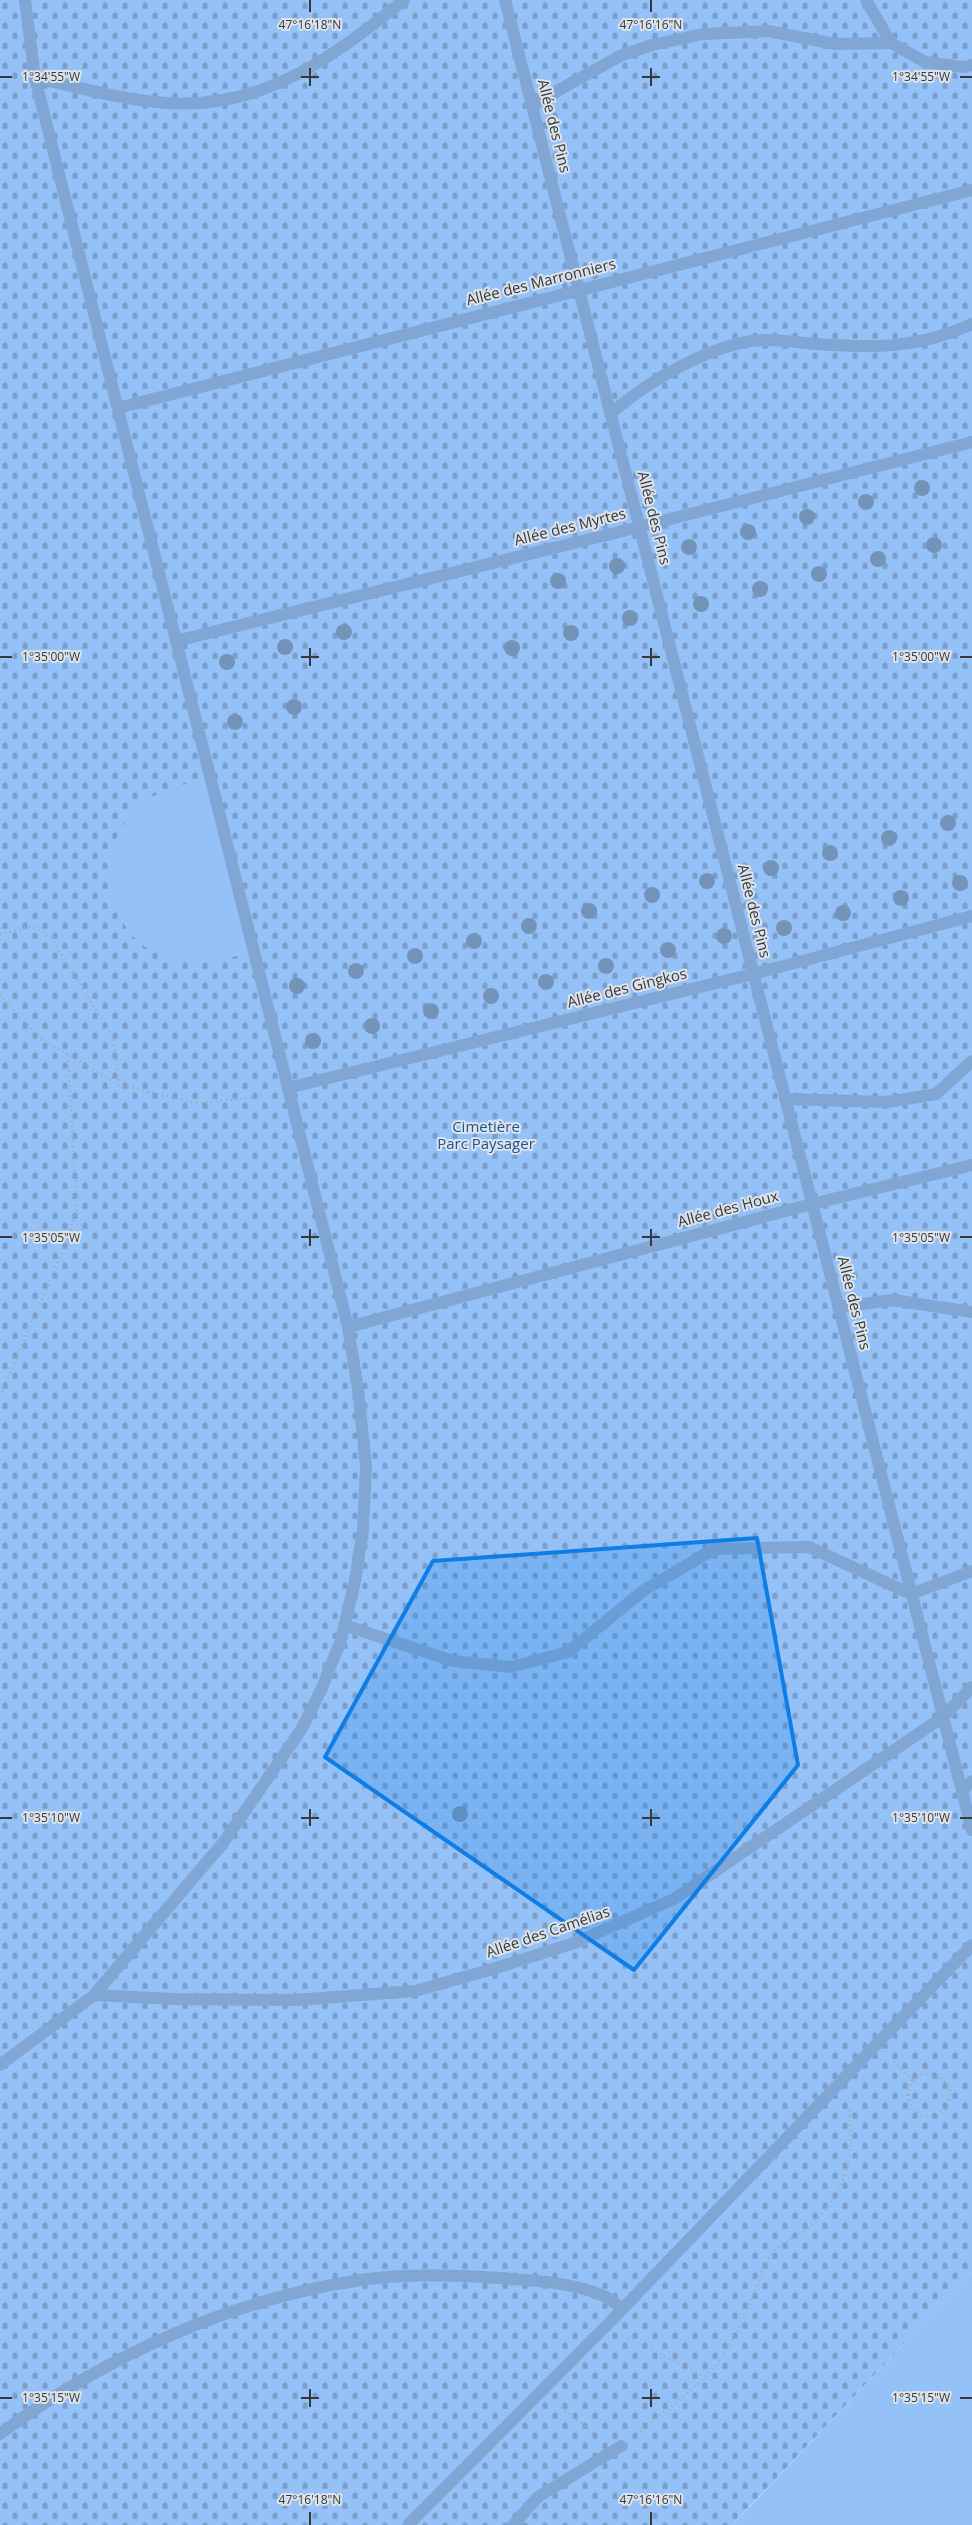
<svg xmlns="http://www.w3.org/2000/svg" width="972" height="2525" viewBox="0 0 972 2525" font-family="'Open Sans',sans-serif">
	<style>
		.cemetery { fill: url(#cemetery-stones) }
		.garden { fill: #94c1f7 }
		.lines { fill: none; stroke-linecap: round; stroke-linejoin: round }
		.path { stroke: #a3a8ad; stroke-width: 3; stroke-dasharray: 1 4; stroke-linecap: butt }
		.minor { stroke: #81a6d3; stroke-width: 12 }
		.tree { fill: #7394b8 }
		.marked { fill: #0e7de5; fill-opacity: 0.2; stroke: #0e7de5; stroke-width: 4; stroke-linejoin: round }
		.ticks { fill: none; stroke: #36383a; stroke-width: 2 }
		.labels { text-anchor: middle; stroke-width: 4; stroke-linejoin: round; paint-order: stroke }
		.street-label { font-size: 15px; fill: #36383a; stroke: #dde3ea }
		.park-label { font-size: 15px; fill: #1c5390; stroke: #dde3ea }
		.ticks-label { font-size: 12px; text-anchor: middle; fill: #36383a; stroke: #dde3ea; stroke-width: 4; stroke-linejoin: round; paint-order: stroke }
	</style>
	<defs>
		<pattern id="cemetery-stones" width="16" height="16" patternUnits="userSpaceOnUse" patternTransform="scale(1.25)"><rect width="16" height="16" fill="#94c1f7"/><path d="M2 7V4a2 2 0 0 1 4 0v3zM10 15v-3a2 2 0 0 1 4 0v3z" fill="#7a9ec9"/></pattern>
	</defs>
	<rect width="100%" height="100%" fill="#dde3ea"/>
	<!-- cemetery -->
	<path class="cemetery" d="M0,0H972V2272L732,2525H0Z"/>
	<!-- garden -->
	<path class="garden" d="M205,779L248,953C224,959 202,965 177,960C102,946 86,840 148,800C165,788 186,784 205,779Z
		M972,2272V2525H732L744,2513Z"/>
	<g class="lines">
		<!-- path -->
		<path class="path" d="M0,934L32,926L51,938L113,1037L119,1084
			M0,995L38,1037L119,1085L197,1103L248,1098L265,1094
			M0,1396L60,1257L77,1212L68,1056
			M894,2062L913,2081
			M908 2095a21 21 0 1 1 42 0a21 21 0 1 1-42 0Z
			M629,2338L703,2376
			M561,2407L594,2433
			M640,2431C667,2409 702,2385 722,2357C735,2339 745,2316 753,2296C760,2280 765,2260 777,2248C784,2241 796,2238 803,2232C844,2199 855,2161 849,2110"/>
		<!-- minor -->
		<path class="minor" d="M505,0L972,1830
			M866,0L891,43
			M35,78C78,87 123,100 166,103C263,110 333,57 404,0
			M532,105L620,56L652,45L703,34L768,31L835,44L891,43L925,62L964,67L972,65
			M118,408L972,190
			M610,414C647,382 713,342 763,340C780,339 799,343 816,344C873,348 919,349 972,324
			M176,641L639,527L972,442
			M288,1088L753,974L972,916
			M785,1099L887,1102L936,1094L972,1061
			M838,1307L893,1300L972,1312
			M348,1327L812,1204L972,1165
			M344,1625L453,1661L511,1667L568,1652L643,1591L714,1549L809,1547L911,1594L972,1571
			M962,1790L972,1781
			M94,1995L172,1999L296,2000L415,1991L493,1969L574,1943L674,1899L943,1717L972,1687
			M0,2065L94,1995L223,1843L301,1730L321,1690L341,1640L355,1581L363,1530L366,1466L358,1389L348,1327L35,78L25,0
			M0,2434C107,2355 236,2297 368,2279C410,2274 454,2275 497,2278C532,2280 571,2282 604,2296C611,2299 617,2305 622,2309
			M408,2525L606,2326L972,1945
			M513,2525L538,2497L621,2446"/>
	</g>
	<!-- trees -->
	<g class="tree">
		<circle cx="922" cy="488" r="8"/>
		<circle cx="866" cy="502" r="8"/>
		<circle cx="807" cy="517" r="8"/>
		<circle cx="748" cy="532" r="8"/>
		<circle cx="934" cy="545" r="8"/>
		<circle cx="689" cy="547" r="8"/>
		<circle cx="878" cy="559" r="8"/>
		<circle cx="617" cy="566" r="8"/>
		<circle cx="819" cy="574" r="8"/>
		<circle cx="558" cy="581" r="8"/>
		<circle cx="760" cy="589" r="8"/>
		<circle cx="701" cy="604" r="8"/>
		<circle cx="630" cy="618" r="8"/>
		<circle cx="344" cy="632" r="8"/>
		<circle cx="571" cy="633" r="8"/>
		<circle cx="285" cy="647" r="8"/>
		<circle cx="512" cy="648" r="8"/>
		<circle cx="227" cy="662" r="8"/>
		<circle cx="294" cy="707" r="8"/>
		<circle cx="235" cy="722" r="8"/>
		<circle cx="948" cy="823" r="8"/>
		<circle cx="889" cy="838" r="8"/>
		<circle cx="830" cy="853" r="8"/>
		<circle cx="771" cy="868" r="8"/>
		<circle cx="707" cy="881" r="8"/>
		<circle cx="960" cy="883" r="8"/>
		<circle cx="652" cy="895" r="8"/>
		<circle cx="901" cy="898" r="8"/>
		<circle cx="589" cy="911" r="8"/>
		<circle cx="843" cy="913" r="8"/>
		<circle cx="529" cy="926" r="8"/>
		<circle cx="784" cy="928" r="8"/>
		<circle cx="724" cy="936" r="8"/>
		<circle cx="474" cy="941" r="8"/>
		<circle cx="668" cy="950" r="8"/>
		<circle cx="415" cy="956" r="8"/>
		<circle cx="606" cy="966" r="8"/>
		<circle cx="356" cy="971" r="8"/>
		<circle cx="546" cy="982" r="8"/>
		<circle cx="297" cy="986" r="8"/>
		<circle cx="491" cy="996" r="8"/>
		<circle cx="431" cy="1011" r="8"/>
		<circle cx="372" cy="1026" r="8"/>
		<circle cx="313" cy="1041" r="8"/>
		<circle cx="460" cy="1814" r="8"/>
	</g>
	<!-- marked area -->
	<path class="marked" d="M757,1538L798,1765L634,1970L325,1757L433,1561Z"/>
	<!-- ticks -->
	<path class="ticks" d="M310,0V12M651,0V12M310,68V86M651,68V86M0,77H12M301,77H319M642,77H660M960,77H972M310,648V666M651,648V666M0,657H12M301,657H319M642,657H660M960,657H972M310,1229V1246M651,1229V1246M0,1237H12M301,1237H319M642,1237H660M960,1237H972M310,1809V1826M651,1809V1826M0,1818H12M301,1818H319M642,1818H660M960,1818H972M310,2389V2407M651,2389V2407M0,2398H12M301,2398H319M642,2398H660M960,2398H972M310,2512V2525M651,2512V2525"/>
	<g class="labels">
		<!-- street labels -->
		<g class="street-label">
			<text transform="translate(554 126) rotate(76)" y="5">Allée des Pins</text>
			<text transform="translate(541 282) rotate(-14)" y="5">Allée des Marronniers</text>
			<text transform="translate(654 518) rotate(76)" y="5">Allée des Pins</text>
			<text transform="translate(570 527) rotate(-14)" y="5">Allée des Myrtes</text>
			<text transform="translate(754 911) rotate(76)" y="5">Allée des Pins</text>
			<text transform="translate(627 988) rotate(-14)" y="5">Allée des Gingkos</text>
			<text transform="translate(728 1209) rotate(-15)" y="5">Allée des Houx</text>
			<text transform="translate(854 1303) rotate(76)" y="5">Allée des Pins</text>
			<text transform="translate(548 1932) rotate(-19)" y="5">Allée des Camélias</text>
		</g>
		<!-- park labels -->
		<g class="park-label">
			<text x="486" y="1132">Cimetière<tspan x="486" dy="17">Parc Paysager</tspan></text>
		</g>
	</g>
	<g class="ticks-label">
		<text x="310" y="29">47°16'18"N</text>
		<text x="651" y="29">47°16'16"N</text>
		<text x="921" y="81">1°34'55"W</text>
		<text x="51" y="81">1°34'55"W</text>
		<text x="921" y="661">1°35'00"W</text>
		<text x="51" y="661">1°35'00"W</text>
		<text x="921" y="1242">1°35'05"W</text>
		<text x="51" y="1242">1°35'05"W</text>
		<text x="51" y="1822">1°35'10"W</text>
		<text x="921" y="1822">1°35'10"W</text>
		<text x="51" y="2402">1°35'15"W</text>
		<text x="921" y="2402">1°35'15"W</text>
		<text x="310" y="2504">47°16'18"N</text>
		<text x="651" y="2504">47°16'16"N</text>
	</g>
</svg>
